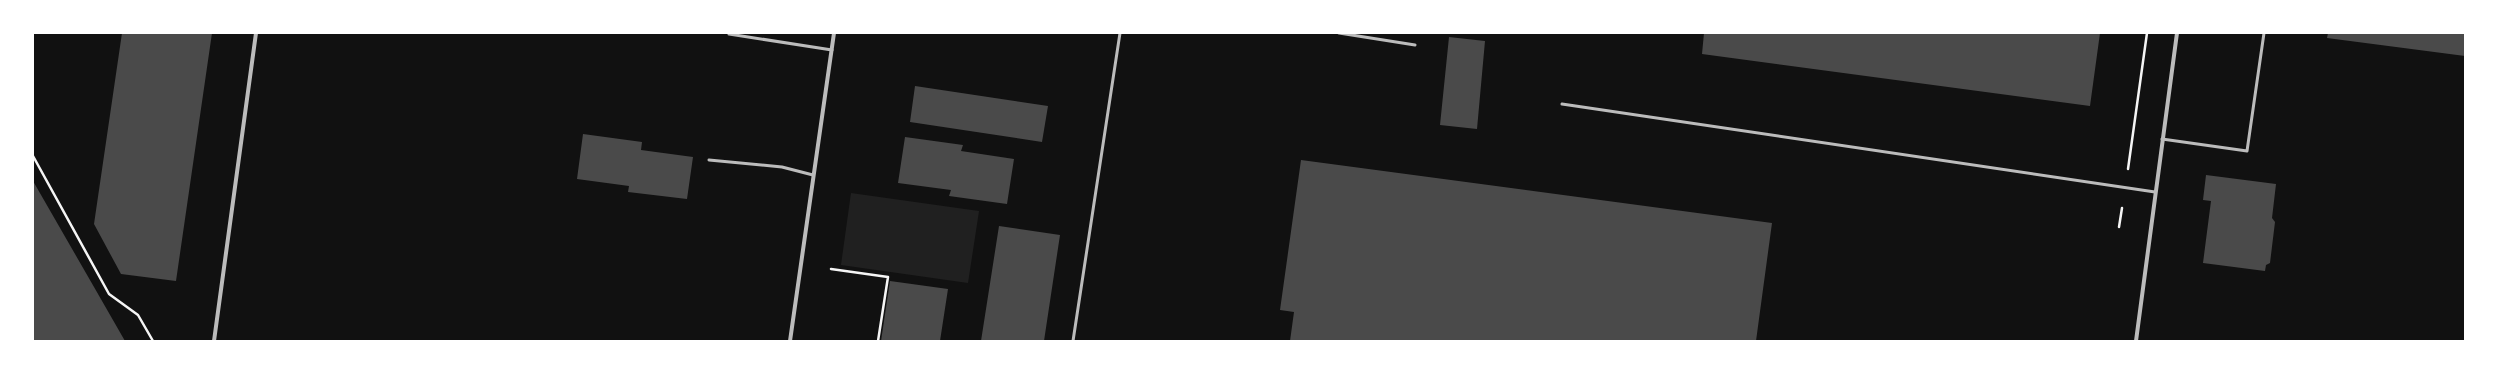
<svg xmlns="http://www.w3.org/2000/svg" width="2498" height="374" viewBox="0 0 2498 374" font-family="'Sofia Sans Condensed',sans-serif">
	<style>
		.green { fill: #202020 }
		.building { fill: #4a4a4a }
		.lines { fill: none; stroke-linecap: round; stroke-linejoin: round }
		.path { stroke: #f5f5f5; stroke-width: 2.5 }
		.service { stroke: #bcbcbc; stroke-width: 3 }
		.minor { stroke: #bcbcbc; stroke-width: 4 }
	</style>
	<rect width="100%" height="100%" fill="#111"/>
	<!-- green -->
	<path class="green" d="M851,193L979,211L968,283L841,265Z"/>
	<!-- building -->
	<path class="building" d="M122,33H212L176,281L121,274L94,224Z
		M1704,33H2100L2090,106L1702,54Z
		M2328,33H2465V56L2327,38Z
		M1449,37L1485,41L1477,129L1440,125Z
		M915,86L1048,106L1042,142L910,122Z
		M583,134L642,142L641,150L693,157L687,199L628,192L629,186L577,179Z
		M905,137L963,145L961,151L1014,159L1007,204L949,196L951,190L898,183Z
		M1301,160L1772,223L1756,341H1290L1294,312L1280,310Z
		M2206,175L2276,184L2272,218L2275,222L2270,263L2266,265L2265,271L2203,263L2211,201L2203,200Z
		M33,181L94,287L125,341H33Z
		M999,226L1060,235L1044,341H981Z
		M890,281L948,289L940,341H881Z"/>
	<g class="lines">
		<!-- path -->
		<path class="path" d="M33,156L109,294L138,315L153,341
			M2128,169L2147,33
			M2119,227L2122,208
			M831,269L888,277L878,341"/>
		<!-- service -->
		<path class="service" d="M1339,33L1415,45
			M729,34L832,50
			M1562,104L2155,192
			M2162,139L2247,151L2264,33
			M709,160L782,167L813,175
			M1073,341L1120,33"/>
		<!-- minor -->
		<path class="minor" d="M214,341L256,33
			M790,341L834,33
			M2136,341L2177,33"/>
	</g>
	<!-- border -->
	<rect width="2498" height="374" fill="none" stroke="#ffffff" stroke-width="68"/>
</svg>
